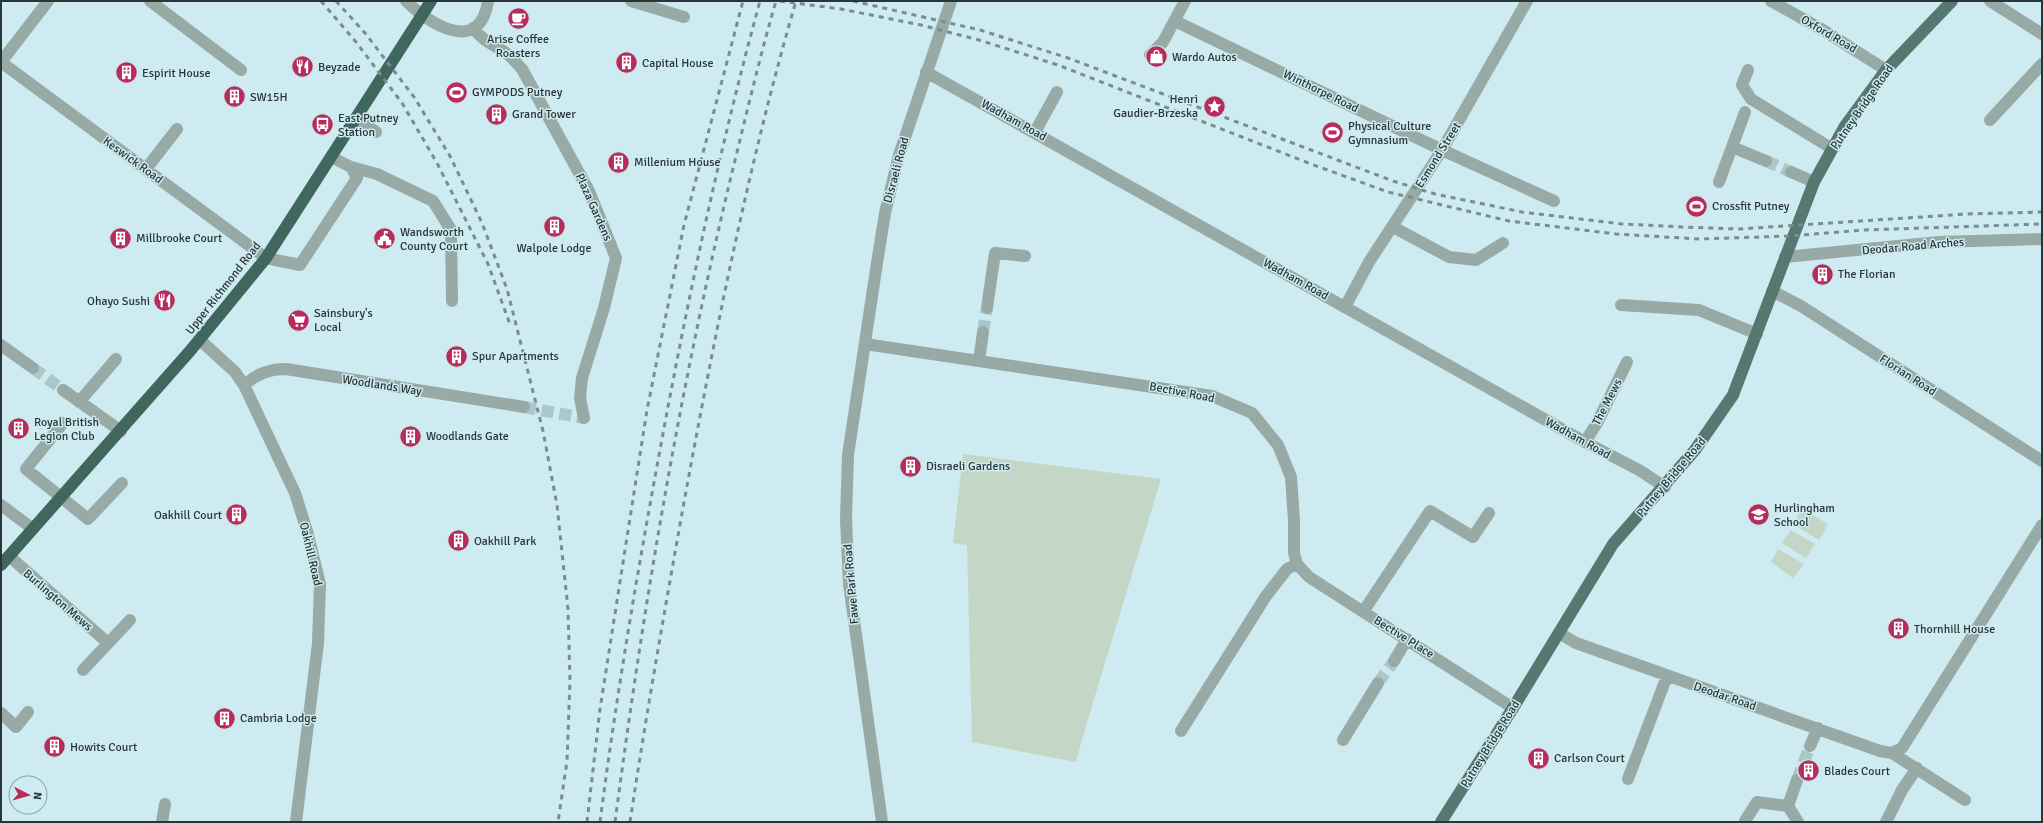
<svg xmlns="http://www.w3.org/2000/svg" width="2043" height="823" viewBox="0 0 2043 823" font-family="Signika,sans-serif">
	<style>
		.green { fill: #c4d6c5 }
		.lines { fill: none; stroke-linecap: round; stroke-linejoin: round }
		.minor-tunnel { stroke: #acc7cb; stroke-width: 12; stroke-dasharray: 12 6; stroke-linecap: butt }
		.minor { stroke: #98aaa5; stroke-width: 12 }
		.major { stroke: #577871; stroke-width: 12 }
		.highway { stroke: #40675e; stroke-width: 12 }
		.rail { stroke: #798d90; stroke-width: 3; stroke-dasharray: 5 5; stroke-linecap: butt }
		.labels { text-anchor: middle; stroke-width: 3; stroke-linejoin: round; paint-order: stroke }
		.street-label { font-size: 12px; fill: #2a3537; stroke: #cdebf0 }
		.poi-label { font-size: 12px; fill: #2a3537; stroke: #cdebf0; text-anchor: start }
	</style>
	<rect width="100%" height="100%" fill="#cdebf0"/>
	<!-- green -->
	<path class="green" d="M963,454L1161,479L1087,722L1076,762L972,742L967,545L953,543Z
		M1802,509L1828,524L1819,540L1793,524Z
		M1791,530L1815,544L1806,558L1782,543Z
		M1778,549L1804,564L1793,578L1771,562Z"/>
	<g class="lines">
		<!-- minor-tunnel -->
		<path class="minor-tunnel" d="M1766,161L1791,172
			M983,332L987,308
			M33,368L63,390
			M524,407L584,418
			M1378,683L1394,661
			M1797,780L1810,746"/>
		<!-- minor -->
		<path class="minor" d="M150,1L241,70
			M406,1C429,24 480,56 488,1
			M631,1L684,17
			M1771,1L1823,30L1886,70
			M1990,1L2042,34
			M1175,21L1442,150L1554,201
			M473,28C485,43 492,43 506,53C512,57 517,64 522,69L589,191L616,258L604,308L582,378L580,398L584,418
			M1150,55L1163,42L1185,1
			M1,62L266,258L300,265L357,178L351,167L331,157
			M1,62L48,1
			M1748,70L1742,85L1751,99L1831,148
			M926,72L1585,442L1639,470L1665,487
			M1745,112L1732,147L1766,161
			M356,118L376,132
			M1990,120L2042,64
			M1035,132L1057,92
			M351,167L377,174L433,201L451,230L452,301
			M146,169L177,129
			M1791,172L1814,182
			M1719,182L1732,147
			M1393,227L1449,257L1476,260L1503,243
			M1785,257L1939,242L2042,239
			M1772,291L1801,306L2042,461
			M1621,305L1699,310L1757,334
			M1345,307L1369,262L1442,150L1527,1
			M987,308L995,253L1025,256
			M200,340L235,372L244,385L295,493L307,531L320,584L318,643L296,822
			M865,344L1212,396L1252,413L1278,445L1291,477L1294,521V553L1297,564L1287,569L1266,596L1181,731
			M1,345L33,368
			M979,361L983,332
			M244,385C257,374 269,369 286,369L524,407
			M63,390L121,431
			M79,402L116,359
			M63,423L26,469L88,519L122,483
			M1585,442L1597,423L1627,362
			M1,505L33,529
			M9,556L108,643
			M1297,564L1309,577L1513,708
			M1363,612L1430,511L1473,537L1489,513
			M1559,633L1576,643L1880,751L1892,753L1965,800
			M1394,661L1407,639
			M83,670L130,620
			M1,713L16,727L28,712
			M1343,740L1378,683
			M1810,746L1818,728
			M1892,753L1902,748L2042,525
			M1628,779L1667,676
			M1797,780L1788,806L1798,822
			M1745,821L1757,802L1788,806
			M162,822L165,804
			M882,822L849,584L846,519L848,455L877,263L885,213L899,155L951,1
			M1886,822L1902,790L1917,768"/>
		<!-- major -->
		<path class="major" d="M1441,822L1513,708L1613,544L1695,450L1733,395L1814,182L1845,126L1886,70L1952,1"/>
		<!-- highway -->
		<path class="highway" d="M1,565L190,351L266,258L431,1"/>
		<!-- rail -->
		<path class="rail" d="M321,1L356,42L402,103L437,163L488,264L511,327
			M336,1L365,33L414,97L450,156L482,223L507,289L543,431L557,505L568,609L570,681L567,761L558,822
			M780,1L841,9L921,25L979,40L1058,65L1311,164L1388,192L1509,221L1616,234L1699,239L1789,236L1864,230L2042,224
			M853,1L980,30L1068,58L1393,181L1435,194L1522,212L1622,224L1681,227L1739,229L1967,214L2042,212
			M587,822L600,709L647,410L684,225L743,1
			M600,822C615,706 634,592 655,477C684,317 717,158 760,1
			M615,822C645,595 683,370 738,148C750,99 762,49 776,1
			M630,822C646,715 665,609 684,502C715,334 748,166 796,1"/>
	</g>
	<!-- icons -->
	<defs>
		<symbol id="cafe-disc" viewBox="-11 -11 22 22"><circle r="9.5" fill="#b92b5b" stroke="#cdebf0"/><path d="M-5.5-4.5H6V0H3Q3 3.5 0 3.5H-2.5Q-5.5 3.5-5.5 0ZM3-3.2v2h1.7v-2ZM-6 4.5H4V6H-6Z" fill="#fff"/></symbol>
		<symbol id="shop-disc" viewBox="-11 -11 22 22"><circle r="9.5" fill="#b92b5b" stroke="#cdebf0"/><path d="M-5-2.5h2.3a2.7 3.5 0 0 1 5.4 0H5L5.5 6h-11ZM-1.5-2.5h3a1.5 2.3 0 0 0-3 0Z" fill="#fff"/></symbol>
		<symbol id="building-disc" viewBox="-11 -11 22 22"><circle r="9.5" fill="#b92b5b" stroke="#cdebf0"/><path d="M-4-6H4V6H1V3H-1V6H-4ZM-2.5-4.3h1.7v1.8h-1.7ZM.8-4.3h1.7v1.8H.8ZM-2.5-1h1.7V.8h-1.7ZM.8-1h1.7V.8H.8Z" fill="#fff"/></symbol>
		<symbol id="restaurant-disc" viewBox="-11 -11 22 22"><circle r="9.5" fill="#b92b5b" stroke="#cdebf0"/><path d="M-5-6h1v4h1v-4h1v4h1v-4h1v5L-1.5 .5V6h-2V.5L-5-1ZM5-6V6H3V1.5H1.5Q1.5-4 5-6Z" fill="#fff"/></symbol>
		<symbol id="stadium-disc" viewBox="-11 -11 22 22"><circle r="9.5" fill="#b92b5b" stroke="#cdebf0"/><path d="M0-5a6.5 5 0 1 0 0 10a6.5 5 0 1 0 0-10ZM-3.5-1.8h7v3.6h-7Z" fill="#fff"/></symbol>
		<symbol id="sight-disc" viewBox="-11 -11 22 22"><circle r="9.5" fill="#b92b5b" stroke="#cdebf0"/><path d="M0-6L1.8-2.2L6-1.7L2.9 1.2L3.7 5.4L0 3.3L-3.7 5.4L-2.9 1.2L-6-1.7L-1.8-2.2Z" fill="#fff"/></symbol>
		<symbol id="bus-disc" viewBox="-11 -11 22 22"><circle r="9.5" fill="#b92b5b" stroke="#cdebf0"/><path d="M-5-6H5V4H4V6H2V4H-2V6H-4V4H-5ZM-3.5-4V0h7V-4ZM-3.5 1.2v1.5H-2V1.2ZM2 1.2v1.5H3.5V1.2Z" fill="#fff"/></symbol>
		<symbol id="civic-disc" viewBox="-11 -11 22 22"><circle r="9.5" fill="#b92b5b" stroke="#cdebf0"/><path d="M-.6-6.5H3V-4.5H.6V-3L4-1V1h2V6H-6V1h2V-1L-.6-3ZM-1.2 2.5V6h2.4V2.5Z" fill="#fff"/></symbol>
		<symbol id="supermarket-disc" viewBox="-11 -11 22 22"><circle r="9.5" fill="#b92b5b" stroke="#cdebf0"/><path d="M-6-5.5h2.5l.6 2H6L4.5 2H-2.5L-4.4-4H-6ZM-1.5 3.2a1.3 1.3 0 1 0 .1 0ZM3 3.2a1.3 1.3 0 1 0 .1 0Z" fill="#fff"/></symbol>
		<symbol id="school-disc" viewBox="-11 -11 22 22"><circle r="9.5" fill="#b92b5b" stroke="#cdebf0"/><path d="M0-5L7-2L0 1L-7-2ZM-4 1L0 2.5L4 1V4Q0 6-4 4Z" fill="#fff"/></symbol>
	</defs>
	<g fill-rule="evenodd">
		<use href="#cafe-disc" x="506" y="6" width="25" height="25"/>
		<use href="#shop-disc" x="1144" y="44" width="25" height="25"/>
		<use href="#building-disc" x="614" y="50" width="25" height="25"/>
		<use href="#restaurant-disc" x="290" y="54" width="25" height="25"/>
		<use href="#building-disc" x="114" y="60" width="25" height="25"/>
		<use href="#stadium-disc" x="444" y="80" width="25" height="25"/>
		<use href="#building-disc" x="222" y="84" width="25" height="25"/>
		<use href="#sight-disc" x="1202" y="94" width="25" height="25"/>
		<use href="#building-disc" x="484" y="102" width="25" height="25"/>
		<use href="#bus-disc" x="310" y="112" width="25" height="25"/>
		<use href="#stadium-disc" x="1320" y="120" width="25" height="25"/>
		<use href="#building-disc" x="606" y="150" width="25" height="25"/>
		<use href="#stadium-disc" x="1684" y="194" width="25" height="25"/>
		<use href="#building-disc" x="542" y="214" width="25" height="25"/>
		<use href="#building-disc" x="108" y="226" width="25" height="25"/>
		<use href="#civic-disc" x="372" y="226" width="25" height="25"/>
		<use href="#building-disc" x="1810" y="262" width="25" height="25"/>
		<use href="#restaurant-disc" x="152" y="288" width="25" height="25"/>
		<use href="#supermarket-disc" x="286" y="308" width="25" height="25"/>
		<use href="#building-disc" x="444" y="344" width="25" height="25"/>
		<use href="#building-disc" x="6" y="416" width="25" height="25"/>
		<use href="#building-disc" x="398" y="424" width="25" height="25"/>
		<use href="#building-disc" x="898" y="454" width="25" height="25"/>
		<use href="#building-disc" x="224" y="502" width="25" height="25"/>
		<use href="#school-disc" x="1746" y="502" width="25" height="25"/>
		<use href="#building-disc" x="446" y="528" width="25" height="25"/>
		<use href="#building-disc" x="1886" y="616" width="25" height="25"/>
		<use href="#building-disc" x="212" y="706" width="25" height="25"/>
		<use href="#building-disc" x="42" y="734" width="25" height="25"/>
		<use href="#building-disc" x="1526" y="746" width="25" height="25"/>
		<use href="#building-disc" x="1796" y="758" width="25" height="25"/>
	</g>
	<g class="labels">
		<!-- street labels -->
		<g class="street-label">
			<text transform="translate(1829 34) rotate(30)" y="4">Oxford Road</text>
			<text transform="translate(1321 91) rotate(26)" y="4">Winthorpe Road</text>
			<text transform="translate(1862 107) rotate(-55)" y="4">Putney Bridge Road</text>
			<text transform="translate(1014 120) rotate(29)" y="4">Wadham Road</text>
			<text transform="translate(1438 155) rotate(-58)" y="4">Esmond Street</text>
			<text transform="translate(133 160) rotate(36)" y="4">Keswick Road</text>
			<text transform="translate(896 170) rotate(-75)" y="4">Disraeli Road</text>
			<text transform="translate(594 207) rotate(66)" y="4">Plaza Gardens</text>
			<text transform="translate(1913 246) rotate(-5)" y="4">Deodar Road Arches</text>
			<text transform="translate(1296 279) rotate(29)" y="4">Wadham Road</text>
			<text transform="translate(223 288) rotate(-52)" y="4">Upper Richmond Road</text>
			<text transform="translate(1908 375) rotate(33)" y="4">Florian Road</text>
			<text transform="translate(382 385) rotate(9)" y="4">Woodlands Way</text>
			<text transform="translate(1182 392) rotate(11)" y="4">Bective Road</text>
			<text transform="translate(1607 402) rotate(-63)" y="4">The Mews</text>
			<text transform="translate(1578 438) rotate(29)" y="4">Wadham Road</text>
			<text transform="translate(1671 477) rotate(-50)" y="4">Putney Bridge Road</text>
			<text transform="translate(311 554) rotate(77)" y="4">Oakhill Road</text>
			<text transform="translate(851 584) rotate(-95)" y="4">Fawe Park Road</text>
			<text transform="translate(58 600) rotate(41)" y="4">Burlington Mews</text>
			<text transform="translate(1404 637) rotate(32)" y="4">Bective Place</text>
			<text transform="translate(1725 696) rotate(19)" y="4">Deodar Road</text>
			<text transform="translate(1490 744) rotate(-58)" y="4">Putney Bridge Road</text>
		</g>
		<!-- poi labels -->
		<g class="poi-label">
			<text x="518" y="43" text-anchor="middle">Arise Coffee<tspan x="518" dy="14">Roasters</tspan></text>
			<text x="1172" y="61">Wardo Autos</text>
			<text x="642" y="67">Capital House</text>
			<text x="318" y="71">Beyzade</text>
			<text x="142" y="77">Espirit House</text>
			<text x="472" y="96">GYMPODS Putney</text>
			<text x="250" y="101">SW15H</text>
			<text x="1198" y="103" text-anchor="end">Henri<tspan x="1198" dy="14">Gaudier-Brzeska</tspan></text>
			<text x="512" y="118">Grand Tower</text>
			<text x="338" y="122">East Putney<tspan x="338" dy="14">Station</tspan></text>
			<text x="1348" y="130">Physical Culture<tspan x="1348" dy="14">Gymnasium</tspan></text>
			<text x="634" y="166">Millenium House</text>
			<text x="1712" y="210">Crossfit Putney</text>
			<text x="400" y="236">Wandsworth<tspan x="400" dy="14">County Court</tspan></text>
			<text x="136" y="242">Millbrooke Court</text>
			<text x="554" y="252" text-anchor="middle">Walpole Lodge</text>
			<text x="1838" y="278">The Florian</text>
			<text x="150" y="305" text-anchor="end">Ohayo Sushi</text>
			<text x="314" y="317">Sainsbury's<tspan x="314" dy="14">Local</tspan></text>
			<text x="472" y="360">Spur Apartments</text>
			<text x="34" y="426">Royal British<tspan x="34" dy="14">Legion Club</tspan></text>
			<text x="426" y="440">Woodlands Gate</text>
			<text x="926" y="470">Disraeli Gardens</text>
			<text x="1774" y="512">Hurlingham<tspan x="1774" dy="14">School</tspan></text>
			<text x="222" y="519" text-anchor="end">Oakhill Court</text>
			<text x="474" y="545">Oakhill Park</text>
			<text x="1914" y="633">Thornhill House</text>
			<text x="240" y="722">Cambria Lodge</text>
			<text x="70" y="751">Howits Court</text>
			<text x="1554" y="762">Carlson Court</text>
			<text x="1824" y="775">Blades Court</text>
		</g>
	</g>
	<!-- border -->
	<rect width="2043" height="823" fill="none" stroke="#2a3537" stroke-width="4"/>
	<!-- north arrow -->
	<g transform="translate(28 795) rotate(96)"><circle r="19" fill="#cdebf0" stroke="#8ca2a6"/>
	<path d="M0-3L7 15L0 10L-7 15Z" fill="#b92b5b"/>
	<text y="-6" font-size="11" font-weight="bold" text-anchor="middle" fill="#2a3537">N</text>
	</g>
</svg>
